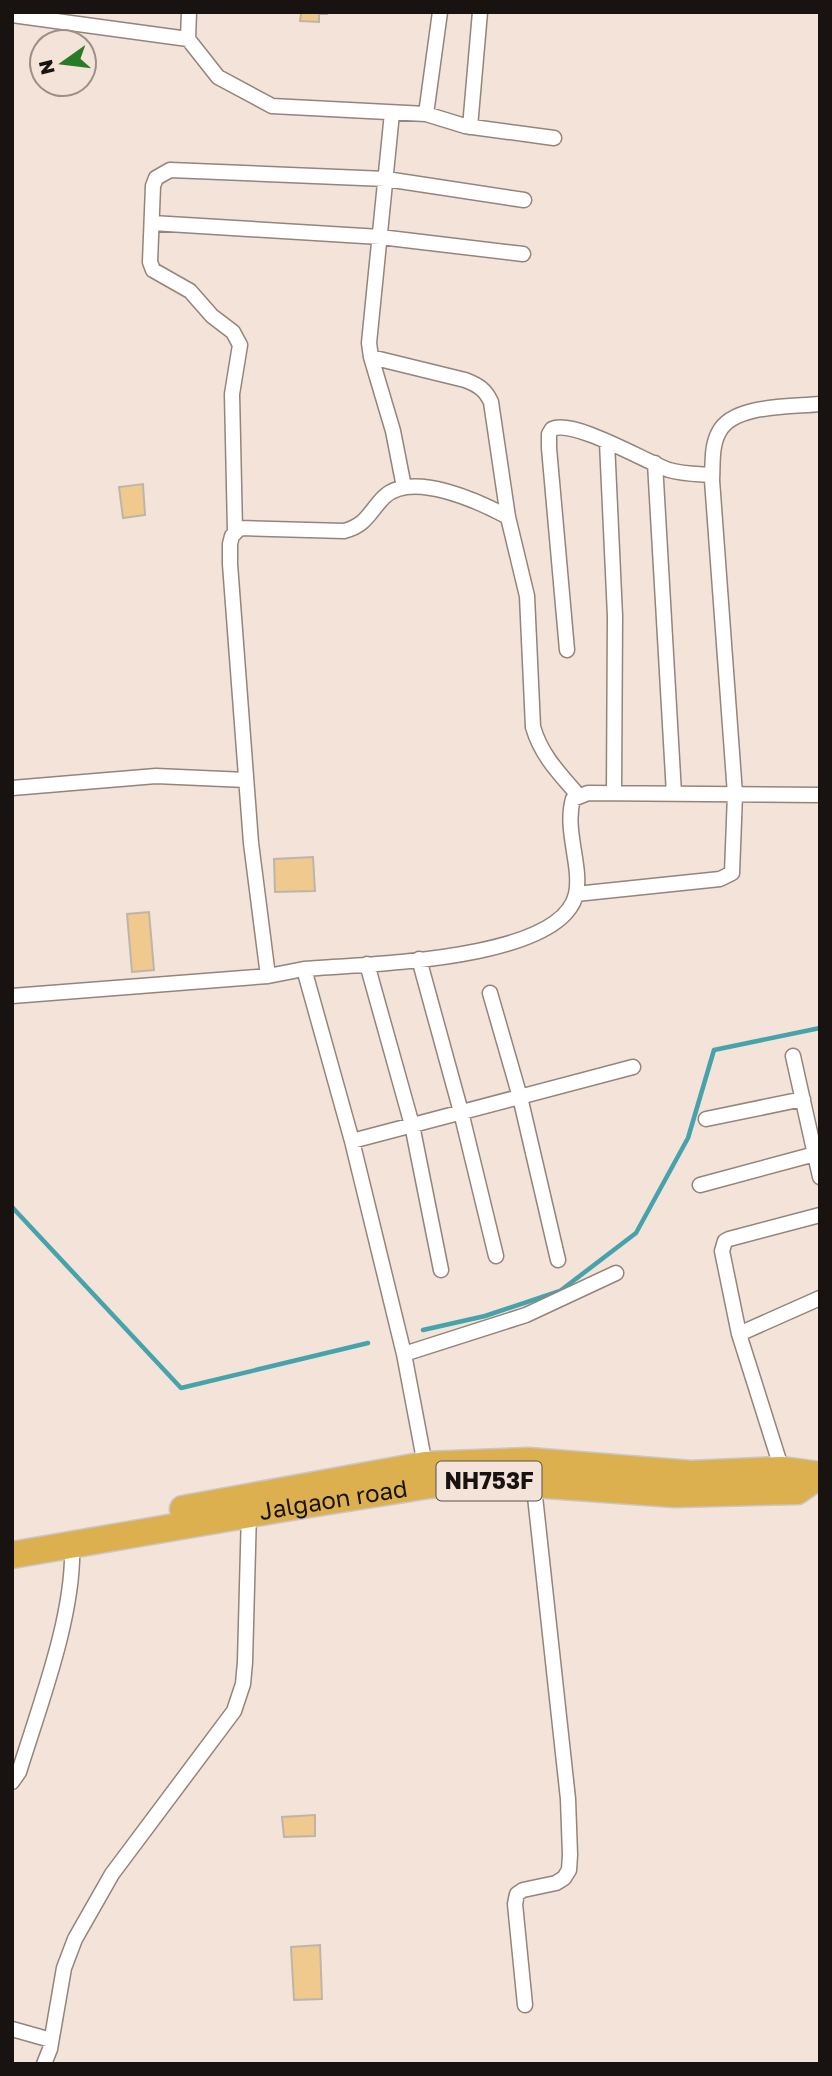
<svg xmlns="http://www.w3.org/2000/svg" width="832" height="2076" viewBox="0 0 832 2076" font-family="'Golos Text',sans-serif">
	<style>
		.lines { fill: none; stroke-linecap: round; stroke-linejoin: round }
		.stream { stroke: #46a3ab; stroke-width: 4.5 }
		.building { fill: #efc98e; stroke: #beb5a8; stroke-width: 2 }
		.street-casing { stroke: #93857c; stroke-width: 17 }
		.highway-casing { stroke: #c8c6c6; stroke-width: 29 }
		.street { stroke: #fff; stroke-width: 14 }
		.highway { stroke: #ddb04f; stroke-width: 26 }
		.labels { text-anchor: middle; stroke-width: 5; stroke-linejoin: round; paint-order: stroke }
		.shield { fill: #f3e3d9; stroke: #5a514c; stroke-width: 2 }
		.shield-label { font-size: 23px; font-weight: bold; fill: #181310 }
		.street-label { font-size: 24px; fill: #181310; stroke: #f3e3d9 }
	</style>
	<rect width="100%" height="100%" fill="#f3e3d9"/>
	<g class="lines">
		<!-- stream -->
		<path class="stream" d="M12,1207L181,1388L368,1343
			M423,1330L485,1316L560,1291L636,1233L688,1138L714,1050L820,1028"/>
	</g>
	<!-- building -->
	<path class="building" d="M298,12H327V14H319V22L300,21L301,14Z
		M143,484L145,515L123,518L119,487Z
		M313,857L315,891L275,892L274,859Z
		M149,912L154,970L132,972L127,914Z
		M315,1815V1836L284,1837L282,1817Z
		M320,1945L322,1999L294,2000L291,1947Z"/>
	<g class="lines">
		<defs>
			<path id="street" d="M189,12L188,39L218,77L272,106L426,114L440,12
				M12,15L188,39
				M392,113L369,343L371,357L393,431L404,487
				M426,114L465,126L554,138
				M470,127L480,12
				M152,223L380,237L523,254
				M371,357L465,380C478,385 485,389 491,402L508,517L527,596L533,727C541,755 559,773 578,795
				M607,442L615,616L614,793
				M655,463L674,794
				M235,531L232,394L240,345L233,332L212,316L190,291L153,270L150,262L153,186L156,178L170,170L386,179L524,200
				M567,650L549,448V434L552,429C574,419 644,461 669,470C682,474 699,474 712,475
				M12,788L156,776L246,780
				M576,894L720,879L732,873L735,794L712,480C713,465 711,446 719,432C733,404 792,407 820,404
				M419,959L461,1112L496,1256
				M367,964L412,1125L441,1270
				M304,969C360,964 561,962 576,894C582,866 564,830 573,799L588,793L820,795
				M268,976L251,843L230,564V544L232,536L240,528L344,531C367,525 369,512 384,497C412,470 480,502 508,517
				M490,993L520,1097L558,1260
				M12,996L268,976L304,969L352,1141
				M793,1056L820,1177
				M706,1119L803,1099
				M700,1185L815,1154
				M739,1334L820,1298
				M404,1354L526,1315L616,1273
				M426,1470L404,1354L352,1141L633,1067
				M782,1470L739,1334L722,1251L725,1241L729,1239L820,1215
				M12,1782L19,1772C40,1704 75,1614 72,1544
				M525,2005L515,1904L517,1894L523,1890L556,1883L564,1878L569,1870L570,1855L568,1799L533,1478
				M12,2029L51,2040
				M44,2064L50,2049L64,1968L75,1939L112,1874L234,1711L243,1684L245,1662L249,1511"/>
			<g id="highway">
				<path d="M183,1509L425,1465L528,1461L691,1474L782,1470L819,1475"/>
				<path id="s1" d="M12,1555L291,1507L429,1485L477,1480L675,1494L797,1491L820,1475"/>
			</g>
		</defs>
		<!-- street casing -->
		<use href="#street" class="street-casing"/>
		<!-- highway casing -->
		<use href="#highway" class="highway-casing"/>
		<!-- street -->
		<use href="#street" class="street"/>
		<!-- highway -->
		<use href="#highway" class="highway"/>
	</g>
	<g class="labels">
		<!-- shield labels -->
		<rect class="shield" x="436.5" y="1461.5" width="105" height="39" rx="5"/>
		<g class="shield-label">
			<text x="489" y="1489">NH753F</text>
		</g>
		<!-- street labels -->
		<g class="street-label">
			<text dy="8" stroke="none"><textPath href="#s1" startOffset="326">Jalgaon road</textPath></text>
		</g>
	</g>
	<!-- border -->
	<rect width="832" height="2076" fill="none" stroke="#181310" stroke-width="28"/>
	<!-- north arrow -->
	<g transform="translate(63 63) rotate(256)"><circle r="33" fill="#f3e3d9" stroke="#9b9089" stroke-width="2"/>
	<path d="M0-5L12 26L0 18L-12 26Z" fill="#297c27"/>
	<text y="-10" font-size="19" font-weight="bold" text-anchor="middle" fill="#181310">N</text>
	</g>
</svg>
